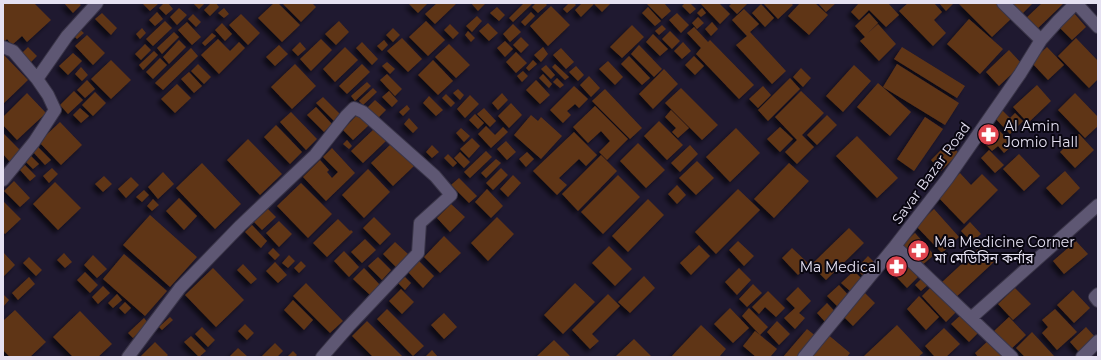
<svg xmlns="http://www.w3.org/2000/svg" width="1101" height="360" viewBox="0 0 1101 360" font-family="Montserrat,'Noto Sans Bengali',sans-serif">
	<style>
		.building { fill: #5f3518; filter: url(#shadow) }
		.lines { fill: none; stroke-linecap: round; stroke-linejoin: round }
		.minor-casing { stroke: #3a3548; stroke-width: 14 }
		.minor { stroke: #5e5773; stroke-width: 12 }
		.labels { text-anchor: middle; stroke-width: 4; stroke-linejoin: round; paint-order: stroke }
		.poi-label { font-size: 14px; fill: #e5e1f2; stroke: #090610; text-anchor: start }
		.street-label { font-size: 14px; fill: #e5e1f2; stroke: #090610 }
	</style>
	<defs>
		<filter id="shadow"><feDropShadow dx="-3.5" dy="3.5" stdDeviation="2" flood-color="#0009"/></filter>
	</defs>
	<rect width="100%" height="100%" fill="#1f1930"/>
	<!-- building -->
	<path class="building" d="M3,3H34L51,20L27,42L22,36L12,45L7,39L3,43Z
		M64,3H78L81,5L73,13Z
		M142,3H159L150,11Z
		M164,3H168L173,9L166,15L159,8Z
		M193,3H205L199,9Z
		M211,3H216L219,7L210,16L204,10Z
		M274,3H278L300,25L282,42L258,18Z
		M282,3H312L316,7L301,22Z
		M408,3H428L418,13Z
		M437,3H457L435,24L425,14Z
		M471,3H486L478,11Z
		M524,3H533L513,22L509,18Z
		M536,3H545L547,5L538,13L532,7Z
		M569,3H574L576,5L567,13L563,9Z
		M582,3H611L602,12L594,4L581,17L575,10Z
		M649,3H664L671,11L662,19L647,4Z
		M685,3H690L696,9L690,14L682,6Z
		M700,3H719L730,14L720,24Z
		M732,3H748L737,14L729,6Z
		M763,3H791L793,5L778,19Z
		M800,3H815L828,15L809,35L788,16Z
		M818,3H836L826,12Z
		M859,3H888L899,15L886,27L869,10L859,20L851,12Z
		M908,3H934L942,12L934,20L946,33L933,46L899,11Z
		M939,3H954L946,11Z
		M958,3H1000L1014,16L992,37Z
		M1004,3H1033L1018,18Z
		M1042,3H1064L1034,32L1023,21Z
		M761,4L774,18L765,27L752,13Z
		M551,6L570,25L548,46L530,26Z
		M497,7L505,15L499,21L490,13Z
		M648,7L661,21L655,26L642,13Z
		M179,8L187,15L177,25L170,17Z
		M224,8L229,14L224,18L218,13Z
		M702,8L706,13L701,17L697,13Z
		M744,9L759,24L750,32L786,71L772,84L736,45L747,36L732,20Z
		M157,12L163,19L155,26L149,20Z
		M531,12L535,16L525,26L521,22Z
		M1073,12L1086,27L1072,40L1058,26Z
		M102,13L117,28L111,35L95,19Z
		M677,13L689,25L681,33L669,20Z
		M869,13L878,23L867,34L878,24L896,44L879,61L860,41L865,37L855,26Z
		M193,14L201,22L196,27L188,19Z
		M241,14L260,33L248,45L229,25Z
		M477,16L482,21L472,32L466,26Z
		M698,17L704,23L697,29L692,23Z
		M969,19L1003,49L980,74L947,44Z
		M165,21L172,28L153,46L146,39Z
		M339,21L349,32L336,45L325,34Z
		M426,21L445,40L428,56L409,37Z
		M187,22L201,37L192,45L178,30Z
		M712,22L718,29L711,36L705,29Z
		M222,23L232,34L225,41L215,30Z
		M488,23L498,33L489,41L479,31Z
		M450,24L459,33L453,39L444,30Z
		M513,24L521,32L510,42L503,34Z
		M632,25L644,37L622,58L610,47Z
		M662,25L666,29L659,35L655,31Z
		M694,27L708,42L710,40L754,85L739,99L696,54L701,48L687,33Z
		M78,28L84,33L77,39L72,34Z
		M142,28L146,33L140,39L136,34Z
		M393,28L400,35L393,42L386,35Z
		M468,31L475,38L471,42L465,35Z
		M670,31L680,41L672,49L662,39Z
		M174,32L179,37L162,54L157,48Z
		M212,33L216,36L205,46L202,43Z
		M653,34L668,49L660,56L646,42Z
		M87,35L105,53L93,65L75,46Z
		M521,37L529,45L521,53L513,45Z
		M402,38L422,59L408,72L387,51Z
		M1076,38L1098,61V79L1089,88L1058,56Z
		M218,39L230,51L239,42L245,48L219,74L201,55Z
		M321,39L332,50L311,71L300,59Z
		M179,40L186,47L169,64L163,57Z
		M384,40L388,45L382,51L377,46Z
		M505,41L513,49L505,57L497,48Z
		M300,42L306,49L298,56L292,50Z
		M362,42L378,59L372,65L356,48Z
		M683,42L691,51L682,59L674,51Z
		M145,44L151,50L141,60L135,54Z
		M449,44L470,65L456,78L435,57Z
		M279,45L288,54L275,66L266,57Z
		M639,45L662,69L654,77L631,54Z
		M28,47L37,56L31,62L22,53Z
		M345,47L358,60L335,82L323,69Z
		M543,47L548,54L541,62L534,55Z
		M902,47L965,86L957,98L894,59Z
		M1047,47L1064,65L1048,80L1031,62Z
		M191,48L198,56L163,90L155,83Z
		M561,48L574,62L566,69L553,55Z
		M1009,50L1022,64L999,86L986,72Z
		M154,51L158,55L143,70L139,65Z
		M516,52L527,63L516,73L506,62Z
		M73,53L82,61L68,75L59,66Z
		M3,54L28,80L3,104Z
		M629,56L650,78L642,85L621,64Z
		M694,56L704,66L695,75L685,65Z
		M160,58L167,65L153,79L146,72Z
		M111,60L131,80L111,99L91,79Z
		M433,60L453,81L438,95L418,75Z
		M533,60L537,64L529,71L526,68Z
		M608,61L623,77L615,85L599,69Z
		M387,62L395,69L390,74L382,66Z
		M198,64L211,77L204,84L191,71Z
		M295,64L316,86L292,109L271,87Z
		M362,64L370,72L347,94L339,86Z
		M555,64L569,77L565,80L552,67Z
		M897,64L959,103L945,125L883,87Z
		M546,65L555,75L551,79L541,69Z
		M854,65L871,81L843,112L826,96Z
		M576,66L584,75L578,81L569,72Z
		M81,67L88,75L82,81L75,74Z
		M801,68L811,78L803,87L793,77Z
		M664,69L678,84L653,109L639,94Z
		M523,71L528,76L522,82L517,76Z
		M189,72L202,86L194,93L181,79Z
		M387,74L402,89L395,96L380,80Z
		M543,74L552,84L549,88L539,78Z
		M589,76L600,88L591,97L580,85Z
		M557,78L564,85L560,88L553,82Z
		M790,78L800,89L768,121L758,110Z
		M87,80L95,89L85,98L77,90Z
		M536,80L550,95L540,104L526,90Z
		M367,82L371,86L355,101L351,96Z
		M878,83L911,112L890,136L857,107Z
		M177,84L191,98L175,113L161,99Z
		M1037,85L1051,101L1028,123L1013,107Z
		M574,86L588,99L579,108L575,104L567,111L571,115L563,123L550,110Z
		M763,86L771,95L758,108L749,99Z
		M373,88L377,92L363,105L359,101Z
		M681,88L718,125L702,140L665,103Z
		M458,89L464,95L460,100L453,93Z
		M605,89L642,128L630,139L592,101Z
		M74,91L83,100L68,114L60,105Z
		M389,91L398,101L392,107L382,97Z
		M801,91L824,113L802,135L814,147L797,164L785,152L797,140L775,117Z
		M95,92L106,103L93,116L82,105Z
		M27,93L46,113L17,140L3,125V117Z
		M502,93L508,100L498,110L492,103Z
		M1075,93L1098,117V126L1085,138L1058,110Z
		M446,94L455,103L451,107L442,98Z
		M470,95L479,104L465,118L457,109Z
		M429,96L443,110L436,116L423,103Z
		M323,97L341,115L335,122L316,103Z
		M375,100L386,110L376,120L366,109Z
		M511,103L522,115L509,128L498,116Z
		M407,105L410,109L403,116L399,112Z
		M595,106L628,139L607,160L599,152L610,141L601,131L588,143L573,127Z
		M316,107L332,124L324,132L307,115Z
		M80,108L89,116L81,123L73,115Z
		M484,108L496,121L490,127L477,114Z
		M671,110L689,128L678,138L672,132L676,128L665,117Z
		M1002,110L1010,118L1015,113L1023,121L1010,134L994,117Z
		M291,112L317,139L306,150L280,122Z
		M358,114L369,125L353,140L343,130Z
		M475,114L484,123L478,129L469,120Z
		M531,115L538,121L541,117L562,136L541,159L514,135Z
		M827,115L837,125L817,145L807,135Z
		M925,117L943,129L914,171L897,159Z
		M409,118L418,128L413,133L404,124Z
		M659,121L683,145L667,160L644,136Z
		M60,122L82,145L61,165L39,142Z
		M992,123L1013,145L1004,153L998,146L992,151L978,136Z
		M276,125L302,152L290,164L264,137Z
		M486,126L495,135L503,127L508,132L491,148L478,134Z
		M780,127L793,139L780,152L767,139Z
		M461,128L470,136L464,142L456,133Z
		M736,128L760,153L730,182L706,157Z
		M374,129L386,141L363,163L351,151Z
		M574,132L597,155L586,166L579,159L559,178L567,185L557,195L533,171Z
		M3,133L21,151L10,162L3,154Z
		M1079,134L1094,150L1075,168L1060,152Z
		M857,136L898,178L877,198L836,156Z
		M472,138L480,146L469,158L460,149Z
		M248,139L282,174L260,195L227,160Z
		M347,140L352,146L349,149L343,144Z
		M506,141L516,152L507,160L497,149Z
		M638,143L665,170L646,188L620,161Z
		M948,143L959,153L941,171L931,160Z
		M391,144L414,166L393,186L371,163Z
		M432,145L439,152L432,158L426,152Z
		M690,145L698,154L680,172L671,163Z
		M38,147L51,160L45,165L33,152Z
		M332,148L355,173L326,201L303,177L320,160L329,170L327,172L332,178L338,172L323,157Z
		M989,150L1004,165L995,173L981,158Z
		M486,151L492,157L470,178L464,172Z
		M460,152L470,162L464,168L454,158Z
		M527,152L534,159L526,167L519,159Z
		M448,154L457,163L453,167L444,158Z
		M1019,154L1040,176L1024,191L1003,169Z
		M601,155L617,171L578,211L562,194Z
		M31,156L39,164L33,169L26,162Z
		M496,159L501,163L486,178L481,173Z
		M697,161L714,178L696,195L679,178Z
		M202,163L241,204L215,229L176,188Z
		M789,163L809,181L774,218L754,199Z
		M25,165L36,176L30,181L20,170Z
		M52,168L58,174L49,183L43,176Z
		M501,168L508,175L493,190L486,183Z
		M368,169L390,192L364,218L342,195Z
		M1065,171L1080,188L1062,205L1046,188Z
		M163,172L174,184L158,199L148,187Z
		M960,173L971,185L982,174L998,190L964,224L937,196Z
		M513,175L521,183L508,197L500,189Z
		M618,175L640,197L603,234L581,212Z
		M104,176L112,184L103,192L95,184Z
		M131,177L139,185L126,198L118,189Z
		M459,178L477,196L469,203L451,185Z
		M14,181L30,198L20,207L4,191Z
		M55,182L81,208L58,230L33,204Z
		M301,183L332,214L308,238L277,206Z
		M677,185L686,195L677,204L668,194Z
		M487,189L503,206L491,218L475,202Z
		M738,189L760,210L716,254L695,232Z
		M144,190L149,195L142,202L136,197Z
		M179,198L197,216L184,230L166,211Z
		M153,199L159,205L152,211L147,206Z
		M648,199L664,215L628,252L612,236Z
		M3,201L21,219L5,234L3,232Z
		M451,204L465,217L450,232L437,218Z
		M268,209L276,217L262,230L254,222Z
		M934,209L959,237L942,253L916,226Z
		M150,215L197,257L170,287L123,245Z
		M374,217L391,234L380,245L363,228Z
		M497,217L514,234L488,261L471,243Z
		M338,219L350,231L351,230L353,232L327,257L313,243Z
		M279,221L292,234L279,247L266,233Z
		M970,222L981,234L972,242L961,231Z
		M252,225L267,241L261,248L245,232Z
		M849,228L864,243L826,280L811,265Z
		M915,233L934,255L921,266L902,245Z
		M444,236L461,253L440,273L424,257Z
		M365,239L376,250L362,263L351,252Z
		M738,241L754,256L744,266L729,250Z
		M1076,241L1088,254L1064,274L1053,261Z
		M395,242L408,254L396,267L383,254Z
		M699,245L710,256L691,275L680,263Z
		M609,246L632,269L615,286L592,263Z
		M981,246L995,261L954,299L940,284Z
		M273,248L280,255L275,260L268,253Z
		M792,248L809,264L798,275L782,258Z
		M344,251L359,267L349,277L334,261Z
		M3,252L15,265L3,277Z
		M64,253L72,262L65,268L57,260Z
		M895,253L918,277L907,288L884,264Z
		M124,254L167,291L145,316L103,279Z
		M93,255L107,269L97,278L84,265Z
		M289,255L295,261L288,268L282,263Z
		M868,256L876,264L864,277L856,269Z
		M29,257L42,270L36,276L23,263Z
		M378,257L391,270L382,280L368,266Z
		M301,261L306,266L299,273L294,268Z
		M419,261L434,276L423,288L408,272Z
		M275,262L287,275L278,283L266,271Z
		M243,264L257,279L251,284L237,270Z
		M213,268L244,300L216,327L185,295Z
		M364,268L380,285L370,295L353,279Z
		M739,268L751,280L737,295L725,282Z
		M854,271L862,279L850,291L841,283Z
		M85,272L98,285L90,293L77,280Z
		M644,276L655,288L630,313L618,302Z
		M924,276L930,283L921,291L915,285Z
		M29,277L35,284L18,300L12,293Z
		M405,277L411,283L405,290L398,283Z
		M306,283L343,321L330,333L293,296Z
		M575,283L595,302L563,334L544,315Z
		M753,284L762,293L747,307L739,299Z
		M839,285L850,297L839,308L827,296Z
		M933,285L957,311L946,322L922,296Z
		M103,286L110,293L98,304L92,297Z
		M798,287L811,301L799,313L805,318L795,329L784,318L795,308L786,299Z
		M1015,288L1031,304L1013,320L998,304Z
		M401,289L414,302L402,314L389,301Z
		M1073,290L1090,308L1074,323L1057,305Z
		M768,291L785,308L776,317L765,307L759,314L752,307Z
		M863,291L875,303L853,326L841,314Z
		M3,294L9,300L3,307Z
		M117,294L122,300L113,308L108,303Z
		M608,294L620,306L592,334L599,341L590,349L572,330Z
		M919,296L939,317L926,330L907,309Z
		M293,300L313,320L304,330L284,310Z
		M125,302L131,308L125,314L119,308Z
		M827,303L838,315L828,325L817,313Z
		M730,308L749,328L733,343L714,324Z
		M749,308L768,327L760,335L742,316Z
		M387,309L424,346L413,356L377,319Z
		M1055,309L1077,332L1057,350L1042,333L1048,327L1042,320Z
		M15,310L46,342L30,357H10L3,350V321Z
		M80,311L112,344L98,357H73L53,337Z
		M444,313L457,327L444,339L431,325Z
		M963,313L980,331L969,342L951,324Z
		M170,317L173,320L162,330L159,327Z
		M1009,317L1026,335L1010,350L993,332Z
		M144,318L148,323L133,338L128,333Z
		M367,321L403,357H373L352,336Z
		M777,321L790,334L779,345L767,332Z
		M245,324L254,333L247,340L238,331Z
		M701,325L726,349L719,357H671Z
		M897,325L923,353L918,357H863Z
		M202,327L215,340L208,347L195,334Z
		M1086,327L1095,337L1079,352L1070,342Z
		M944,328L960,344L946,357H935L925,346Z
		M807,329L817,337L801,357H783Z
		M755,331L777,349L770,357H756L743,346Z
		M1032,332L1054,356L1053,357H1025L1016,348Z
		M826,333L850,353L847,357H807Z
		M191,336L206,351L199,357L184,342Z
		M634,339L652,357H615Z
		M990,339L1007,357H978L975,353Z
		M554,340L571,357H536Z
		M155,342L168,355L166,357H142L141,356Z
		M275,343L283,351L277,357H263L262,356Z
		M238,348L248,357H229Z
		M432,350L438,357H425Z
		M293,351L297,355L295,357H287Z"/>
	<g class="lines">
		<defs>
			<path id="minor" d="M1003,3L1041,40
				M1076,3L1098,27
				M3,47L13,51L37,79L48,95L55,110L34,142L3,180
				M37,79L67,36L97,3
				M895,246L1012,357
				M1098,294L1095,297L1098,301
				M971,318L1098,205
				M128,357L180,288L240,226L315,155L346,116L354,108L363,112L435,176L451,195L420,223L418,253L349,326L322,357
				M804,357L895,246L947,179L1020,74L1041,40L1058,21L1076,3
				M1082,357L1098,341"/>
		</defs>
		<!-- minor casing -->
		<use href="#minor" class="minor-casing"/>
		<!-- minor -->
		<use href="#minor" class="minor"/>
	</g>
	<!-- icons -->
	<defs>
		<symbol id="pharmacy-disc" viewBox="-11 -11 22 22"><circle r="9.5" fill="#e0444e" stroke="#090610"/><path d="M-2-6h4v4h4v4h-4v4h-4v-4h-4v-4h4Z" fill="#fff"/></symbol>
	</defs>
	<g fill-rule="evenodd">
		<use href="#pharmacy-disc" x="976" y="122" width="25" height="25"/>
		<use href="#pharmacy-disc" x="906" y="238" width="25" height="25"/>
		<use href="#pharmacy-disc" x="884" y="254" width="25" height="25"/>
	</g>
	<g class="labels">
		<!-- poi labels -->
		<g class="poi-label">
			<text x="1004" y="131">Al Amin<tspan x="1004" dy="16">Jomio Hall</tspan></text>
			<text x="934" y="247">Ma Medicine Corner<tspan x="934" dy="16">মা মেডিসিন কর্নার</tspan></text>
			<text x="880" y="272" text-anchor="end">Ma Medical</text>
		</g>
		<!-- street labels -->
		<g class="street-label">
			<text transform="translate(931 173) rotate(-54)" y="5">Savar Bazar Road</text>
		</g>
	</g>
	<!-- border -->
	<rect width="1101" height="360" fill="none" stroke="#e5e1f2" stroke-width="8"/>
</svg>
